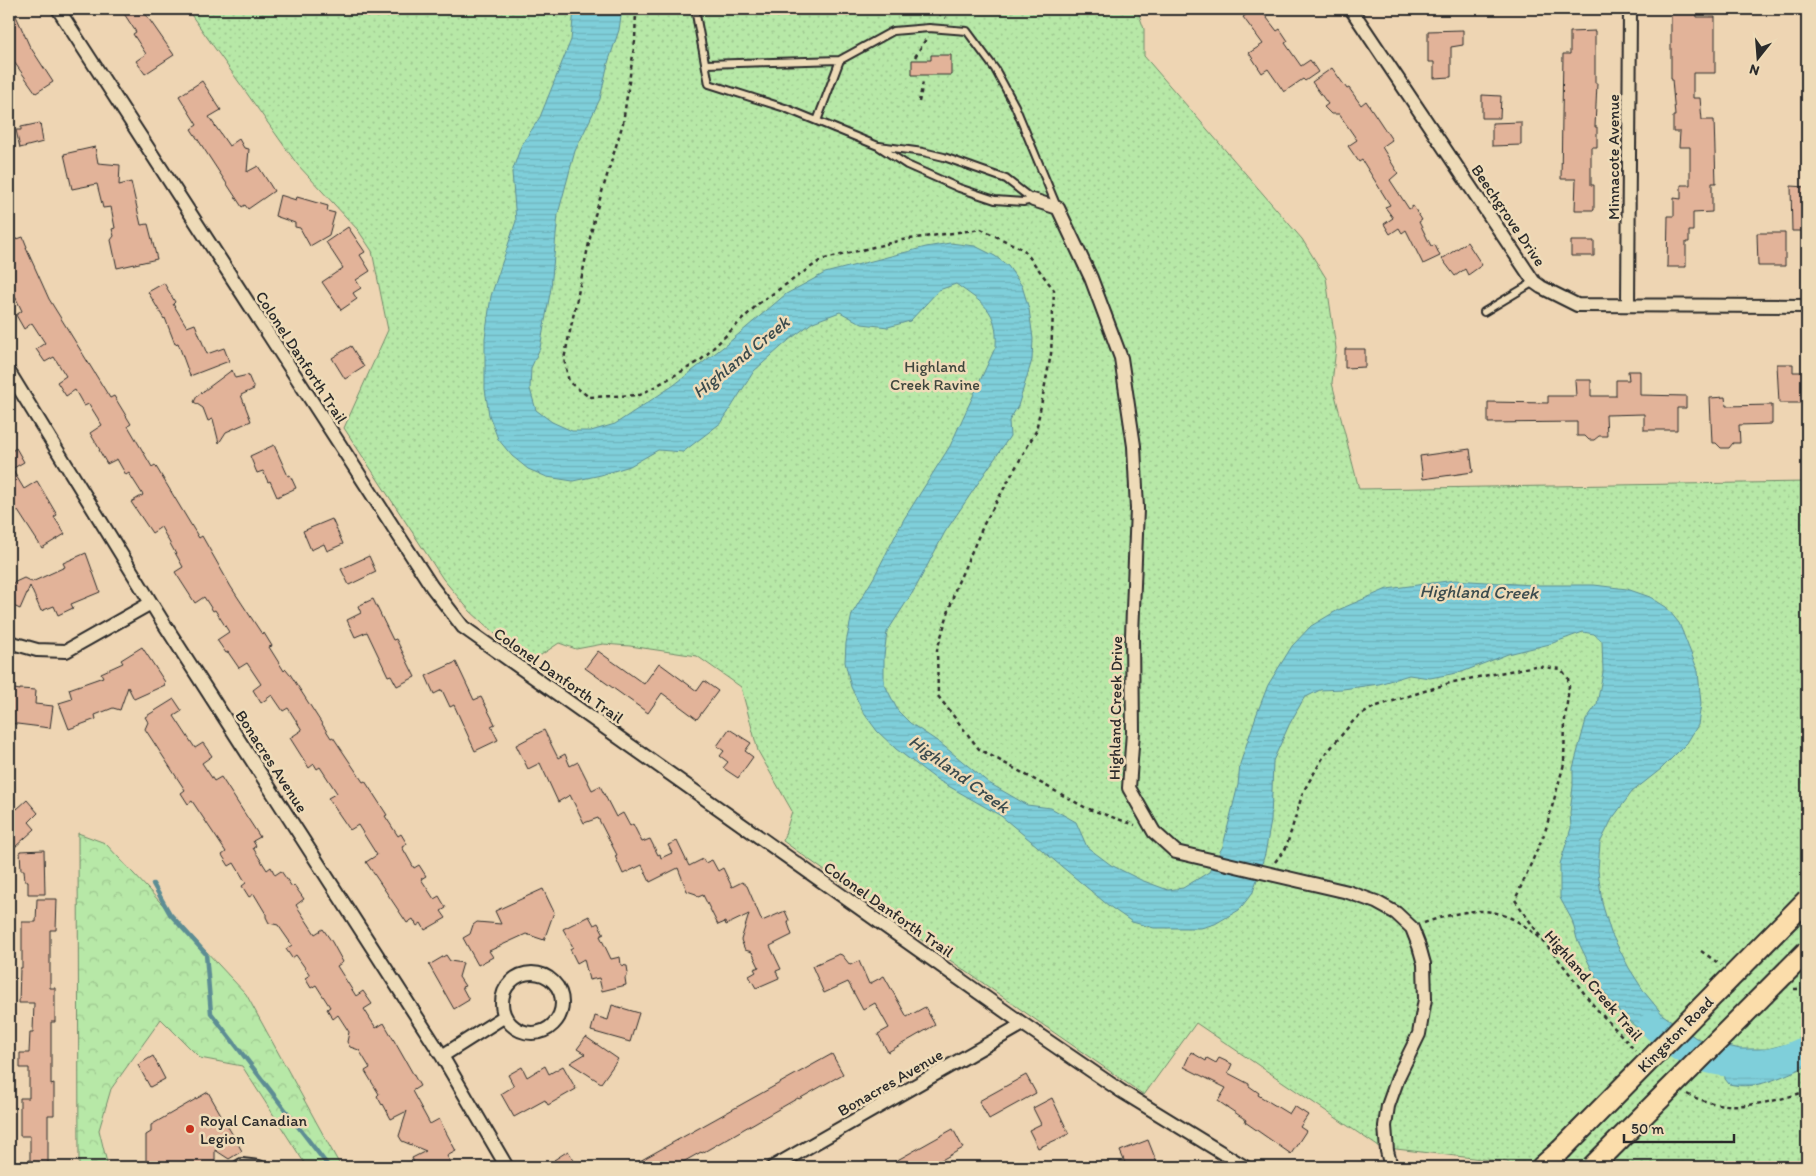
<svg xmlns="http://www.w3.org/2000/svg" width="1816" height="1176" viewBox="0 0 1816 1176" font-family="Itim,sans-serif">
	<style>
		.forest { fill: url(#forest-crowns); stroke: #718a69 }
		.park { fill: url(#park-dots); stroke: #718a69 }
		.water { fill: url(#water-rules); stroke: #5d8d94 }
		.lines { fill: none; stroke-linecap: round; stroke-linejoin: round }
		.stream { stroke: #5d8d94; stroke-width: 4.5 }
		.river { stroke: #7fcfda; stroke-width: 26 }
		.building { fill: #e2b399; stroke: #2b2b2b }
		.lane-casing { stroke: #2b2b2b; stroke-width: 10 }
		.street-casing { stroke: #2b2b2b; stroke-width: 16 }
		.primary-casing { stroke: #2b2b2b; stroke-width: 24 }
		.path { stroke: #2b2b2b; stroke-width: 2.5; stroke-dasharray: 4 4; stroke-linecap: butt }
		.lane { stroke: #eedbb8; stroke-width: 6 }
		.street { stroke: #eedbb8; stroke-width: 12 }
		.primary { stroke: #fbddab; stroke-width: 20 }
		.primary-bridge-casing { stroke: #2b2b2b; stroke-width: 24; stroke-linecap: butt }
		.primary-bridge { stroke: #fbddab; stroke-width: 20 }
		.poi-dot { fill: #c8321e; stroke: #eedbb8; stroke-width: 2 }
		.labels { text-anchor: middle; stroke-width: 5; stroke-linejoin: round; paint-order: stroke }
		.street-label { font-size: 16px; fill: #2b2b2b; stroke: #eedbb8 }
		.park-label { font-size: 16px; fill: #40473e; stroke: #eedbb8 }
		.poi-label { font-size: 16px; fill: #2b2b2b; stroke: #eedbb8; text-anchor: start }
		.water-label { font-size: 18px; font-style: italic; fill: #3c4c4e; stroke: #eedbb8 }
	</style>
	<defs>
		<pattern id="forest-crowns" width="20" height="18" patternUnits="userSpaceOnUse" patternTransform="scale(1.25)"><rect width="20" height="18" fill="#b7e8a7"/><path d="M2 6a3 3 0 1 1 6 0M12 15a3 3 0 1 1 6 0" fill="none" stroke="#9ec790"/></pattern>
		<pattern id="park-dots" width="8" height="8" patternUnits="userSpaceOnUse" patternTransform="scale(1.25)"><rect width="8" height="8" fill="#b7e8a7"/><path d="M2 2h.1M6 6h.1" fill="none" stroke="#9ec790" stroke-width="1.8" stroke-linecap="round"/></pattern>
		<pattern id="water-rules" width="6" height="5" patternUnits="userSpaceOnUse" patternTransform="scale(1.25)"><rect width="6" height="5" fill="#7fcfda"/><path d="M0 2.5h6" fill="none" stroke="#6eb2bb"/></pattern>
	</defs>
	<rect width="100%" height="100%" fill="#eed5b3"/>
	<filter id="ink" filterUnits="userSpaceOnUse"><feTurbulence type="fractalNoise" baseFrequency=".02" numOctaves="2"/><feDisplacementMap in="SourceGraphic" scale="10" xChannelSelector="R" yChannelSelector="G"/><feConvolveMatrix kernelMatrix="1 2 1 2 8 2 1 2 1" color-interpolation-filters="sRGB"/></filter>
	<g filter="url(#ink)">
		<!-- forest -->
		<path class="forest" d="M78,833L105,843L246,994L341,1167H307L242,1066L200,1058L161,1019L111,1089L99,1130L108,1167H79Z"/>
		<!-- park -->
		<path class="park" d="M187,9H1137L1144,29V56L1302,239L1326,278L1336,348L1332,383L1359,489L1807,482V1167H1517L1507,1162L1379,1147L1196,1023L1144,1095L944,956L783,841L792,811L758,751L741,687L697,656L630,646L603,644L576,649L559,643L532,661L494,633L470,611L443,579L344,428L388,330L372,251L358,230L297,164Z"/>
		<!-- water -->
		<path class="water" d="M574,9H622L619,30L608,63L600,99L575,151L558,214L551,288L540,348L531,368L530,389L536,410L552,422L572,431H591L615,424L674,385L727,344L786,294L825,273L926,247L950,243L975,246L995,256L1008,266L1022,286L1029,309L1033,339L1032,360L1018,406L1009,421L1010,436L945,532L916,587L887,632L884,656V683L898,711L910,723L940,743L989,783L1027,805L1051,808L1076,822L1087,847L1111,865L1141,880L1168,890L1183,888L1209,872L1223,846L1238,785L1240,764L1256,716L1268,685L1292,646L1311,626L1338,610L1387,589L1455,580L1532,585H1594L1627,589L1650,597L1666,607L1679,623L1698,671L1701,704L1698,725L1687,743L1661,769L1632,792L1612,819L1600,843L1598,870L1602,903L1611,933L1629,968L1645,993L1663,1015L1696,1038L1740,1049H1767L1807,1039V1066C1782,1076 1757,1091 1729,1084L1725,1079L1724,1068L1712,1057L1685,1046L1673,1047L1658,1045L1623,1016L1609,1000L1599,984L1577,939L1572,920L1560,898V864L1571,828L1570,813L1573,786V768L1586,720L1597,704L1603,672L1602,641L1594,634L1583,632L1550,644L1508,654L1462,672L1430,678L1409,675L1379,684L1343,689L1320,690L1304,698L1289,725L1273,761L1271,821L1265,854L1253,892L1239,910L1215,924L1201,928H1154L1132,922L1109,906L1001,816L936,779L896,749L877,731L863,712L851,687L845,662L846,643L852,614L874,577L904,519L950,446L996,346C998,309 983,304 956,284L939,290L910,321L888,327L862,324L840,312L813,322L789,340L754,371L722,422L683,452L658,450L630,466L601,475L573,481L547,477L528,469L512,456L498,439L489,415L485,389V338L491,296L516,221L512,172L521,146L540,117L571,40Z"/>
		<g class="lines">
			<!-- stream -->
			<path class="stream" d="M153,884L170,914L206,954L211,1013L329,1167"/>
			<!-- river -->
			<path class="river" d="M1652,1025C1662,1034 1673,1045 1685,1051C1722,1070 1772,1068 1807,1048"/>
		</g>
		<!-- building -->
		<path class="building" d="M9,9H13L29,45L53,82L36,93L12,59L9,51Z
			M121,9H142L174,55L145,74L136,61L146,54L133,34L136,32Z
			M1254,9H1260L1277,31L1280,29L1288,41L1285,43L1301,66L1310,60L1318,72L1305,81L1303,79L1284,92L1268,69L1262,73L1249,53L1263,44L1243,17Z
			M1671,9H1696L1697,17H1715V73H1693V98H1700L1702,120H1714L1716,183H1712V212L1693,213V231H1689V242H1686V267H1667L1668,216H1674V198L1681,199V185H1690V147H1679L1680,132H1673V116H1675L1672,79H1671Z
			M1463,30V45L1451,47V77L1434,78V62H1428V31Z
			M1595,31V83H1597L1595,127H1597V147H1591V185H1594V210H1575L1576,179H1561L1563,54H1570V32Z
			M931,55H951V75H912V60H931Z
			M1332,68L1347,89L1349,88L1361,105L1366,101L1392,140L1382,147L1398,173L1390,180L1409,209L1413,206L1422,220L1419,222L1431,246L1435,245L1440,256L1423,264L1406,230L1402,233L1399,228L1390,234L1384,224L1393,218L1385,207L1390,205L1362,160L1359,162L1348,146L1357,140L1339,114H1331L1324,107L1328,104L1312,82Z
			M202,81L221,110L209,117L229,146L239,139L244,148L249,149L247,172L258,166L274,191L248,209L245,205L242,207L191,129L197,125L179,96Z
			M1482,95L1501,96L1500,118H1482Z
			M1521,122V145L1492,146V123Z
			M40,123L43,142L20,148L16,130H21V127Z
			M95,147L98,163L120,165L119,185L131,182L141,225L148,224L157,259L117,268L111,240L114,236L112,229L115,228L111,207L103,208L97,184L72,189L64,154Z
			M1791,186L1807,187V231H1792Z
			M280,195L296,200L297,197L328,206L327,211L335,213L329,235L310,246L300,228L295,227V223L275,216Z
			M348,227L365,252L360,255L370,271L356,280L361,288L353,293L357,299L341,310L322,282L343,268L326,242Z
			M1757,233H1785V266H1758Z
			M23,237L27,247L26,248L49,299L110,398L114,396L131,424L128,426L152,467L155,465L199,538L202,536L231,587L262,634L264,633L272,646L269,647L284,671L286,669L290,674L331,738L333,737L363,782L365,781L387,815L385,816L398,836L401,834L407,844L402,847L414,868L419,865L426,876L421,879L434,899L439,896L446,908L441,911L446,918L425,930L421,923L417,926L413,919L407,923L366,862L377,855L358,825L350,830L328,798L337,793L320,767L317,769L314,764L309,768L290,738L302,730L288,708L283,711L272,695L261,703L253,690L261,684L247,663L239,668L228,652L226,653L217,640L229,632L215,610L213,611L204,597L195,603L175,572L183,567L161,527L152,533L131,502L143,495L129,473L126,475L117,459L107,464L99,450H100L90,433L102,425L89,404L84,406L75,390L66,396L57,382L66,376L54,357L45,362L36,349L45,343L32,323L24,329L16,315L22,311L12,290L9,292V242Z
			M1571,241H1594V256H1571Z
			M1467,242L1482,265L1468,275L1465,269L1455,276L1442,259Z
			M164,283L175,302L173,304L187,327L195,324L207,354L224,348L229,361L190,376L178,343L175,344L165,318L164,319L148,292Z
			M351,346L364,367L345,379L332,358Z
			M1345,349H1365V367L1345,368Z
			M1777,364H1793V372H1807V403H1779Z
			M232,370L235,378L248,375L254,389L241,395L251,421L226,432L219,443L213,419L208,421L203,408L194,402L197,396Z
			M1628,371H1640V395L1686,396V408H1677V430H1644V414L1606,415L1607,436H1599L1594,440H1589L1585,436H1577V422L1488,423V402L1548,403V396H1576L1575,380H1591V396H1616V380H1629Z
			M1725,397L1726,406L1772,405V424L1739,425L1740,443H1733L1729,448H1721L1716,443H1712L1710,398Z
			M274,445L288,476L290,475L296,488L277,497L270,481L268,482L263,471L257,473L250,456Z
			M16,448L24,462L12,469L24,489L37,481L57,515L54,517L65,534L42,548L18,511L14,513L9,504V453Z
			M1470,449L1473,472L1423,479L1420,456Z
			M332,519L343,544L327,551L324,544L311,550L303,531Z
			M86,553L100,592L71,604L73,608L58,615L54,606L41,611L30,586L20,609L9,604V585L24,578L32,582L65,567L63,563Z
			M369,556L376,572L349,585L341,569Z
			M373,599L393,640L396,639L415,677L397,686L391,675L388,676L367,632L355,637L347,620L361,613L358,606Z
			M142,647L165,682L164,683L165,685L134,699L128,687L120,710L113,708L95,715L96,719L69,729L59,703L72,699L69,689L103,677L101,673L123,663L121,660Z
			M598,651L644,684L659,663L697,691L704,681L718,691L697,719L662,693L648,713L585,668Z
			M456,662L474,700L481,697L495,724L491,726L498,740L475,751L454,705L450,707L442,690L434,694L426,676Z
			M9,688L20,690V689L36,690L35,704L53,706L50,728L9,723Z
			M174,699L182,711L174,716L195,748L203,743L212,756L202,763L214,781L221,777L260,837L253,841L256,846L253,848L267,870L271,867L275,875L281,871L292,887L294,885L304,899L296,905L315,934L323,929L332,942L343,962L337,966L356,996L363,991L372,1004L364,1009L376,1028L384,1023L420,1086L412,1091L430,1124L439,1119L456,1151L447,1156L453,1167H416L412,1158L426,1151L402,1141L399,1136L407,1111L391,1119L383,1104L382,1105L377,1096L379,1094L365,1071L370,1068L359,1050L350,1047L347,1042L349,1032L338,1015L333,1019L327,1009L330,1007L316,985L311,988L305,978L310,975L296,955L292,958L286,949L292,945L278,925L269,923L266,917V914L254,894L249,897L242,886L246,883L234,863L229,866L222,855L226,852L192,801L188,804L181,793L185,790L145,729L148,722L145,717Z
			M729,729L751,743L745,751L753,757L738,778L723,768L728,762L720,756L724,751L717,746Z
			M544,730L558,758L565,754L570,766L578,762L592,790L600,786L616,817L623,813L630,826L633,824L642,842L650,839L658,855L660,854L661,858L672,853L668,845L677,841L689,866L703,859L705,863L712,860L718,871L723,868L732,887L742,882L747,886L762,921L785,911L789,920L788,923L792,935L770,946L781,969L776,971L779,978L756,988L749,976L756,972L754,969L759,967L752,952L745,950L741,940L749,914L726,925L725,922L718,925L703,895L698,897L696,894L687,891L678,868L650,882L642,865L623,874L615,856L617,855L598,818L584,823L570,795L558,802L540,763L528,769L516,745Z
			M9,800L17,809L27,800L38,813L29,822L35,829L15,847L9,840Z
			M44,850L45,894H28V881H25L24,870H21L20,851Z
			M543,889L554,912L544,940L526,934L489,951L493,957L478,965L463,938L470,934L473,925L477,922L501,924L495,911Z
			M37,899H57L56,930H50V988H55V1022H51V1085L54,1084V1115H48V1167H30V1136H20V1098H29V1068H20V1053H29L30,1032H33L34,1003H19L20,968H22V922H36Z
			M589,916L594,925L598,923L604,934L600,936L611,959L620,957L621,965L627,966L628,973L625,978L626,985L602,991L599,978L589,980L584,959L577,963L570,949L573,947L563,929Z
			M839,954L842,955L850,965L859,961L869,984L884,976L907,1017L925,1007L935,1025L888,1052L878,1034L889,1028L875,1003L863,1010L848,982L824,993L812,966Z
			M446,955L450,961L463,963L459,977L465,986L462,987L469,1000L454,1009L429,965Z
			M612,1005L639,1013L630,1042L591,1031L595,1016L608,1020Z
			M586,1037L618,1059L601,1083L570,1063L585,1054L577,1049Z
			M1191,1052L1206,1061L1207,1058L1216,1063L1219,1058L1232,1064L1228,1073L1249,1084V1086L1259,1093L1258,1095L1289,1114L1294,1106L1308,1115L1300,1127L1306,1131L1291,1154L1245,1122L1246,1120L1218,1101L1226,1088L1184,1067Z
			M832,1054L843,1074L799,1099L798,1098L702,1153L701,1152L674,1167H629Z
			M153,1056L165,1079L150,1087L138,1065Z
			M545,1066L549,1074L563,1066L576,1089L548,1105L545,1100L514,1117L501,1094L514,1086L508,1075L522,1067L527,1077Z
			M1026,1075L1036,1093L989,1119L979,1101Z
			M208,1092L242,1151L229,1159L215,1150V1167H146V1135L151,1132V1125Z
			M1052,1098L1069,1134L1038,1148L1029,1130L1041,1124L1033,1108Z
			M953,1129L963,1148L929,1167H885Z
			M1148,1140L1157,1163L1148,1167H1127L1120,1151Z
			M568,1151L578,1167H559L554,1160Z"/>
		<g class="lines">
			<defs>
				<path id="lane" d="M695,9L709,84L785,108L878,146L907,165L959,188L995,200L1023,202L1033,200
					M706,64L840,60
					M817,121L840,60L893,31L929,28L967,31L995,69L1015,106L1057,207
					M879,146L923,152L944,157L1006,179L1033,200
					M1484,312L1534,282"/>
				<path id="street" d="M58,9L432,587L463,627L1023,1024L1121,1091L1245,1167
					M1351,9L1534,282L1541,287L1577,305L1807,306
					M1033,200L1058,208L1091,278L1121,358L1134,446L1137,509L1132,635L1133,732L1129,788L1154,832L1176,852L1348,892L1376,902L1396,913L1412,928L1419,946L1424,964L1425,999L1419,1034L1399,1075L1388,1106L1385,1126L1387,1151L1391,1167
					M1628,305L1630,9
					M9,372L161,619L442,1056L507,1167
					M9,642L37,650L66,651L151,603
					M502 1003a30 30 0 1 1 60 0a30 30 0 1 1-60 0Z
					M442,1056L505,1016
					M239,1167L242,1165L259,1167
					M773,1167L1023,1024"/>
				<path id="primary" d="M1542,1167L1561,1150"/>
			</defs>
			<!-- lane casing -->
			<use href="#lane" class="lane-casing"/>
			<!-- street casing -->
			<use href="#street" class="street-casing"/>
			<!-- primary casing -->
			<use href="#primary" class="primary-casing"/>
			<!-- path -->
			<path class="path" d="M636,9L635,41L623,123L595,215L564,359L569,382L589,397L640,395L700,361L758,304L821,260L902,240L981,229L1024,250L1054,290L1051,354L1036,431L984,524L956,587L937,650L938,696L979,749L1086,808L1135,825
				M931,9L946,18
				M915,57L926,39
				M919,102L923,82
				M1275,862L1286,848L1303,792L1324,756L1355,719L1374,707L1453,682L1535,666L1561,669L1568,678L1569,687L1565,719L1564,764L1545,832L1515,900L1542,939
				M1424,923C1441,917 1459,912 1476,911C1529,909 1559,961 1587,997C1601,1016 1620,1032 1635,1051
				M1701,951L1721,965
				M1794,989H1807
				M1687,1094C1726,1114 1768,1104 1807,1091"/>
			<!-- lane -->
			<use href="#lane" class="lane"/>
			<!-- street -->
			<use href="#street" class="street"/>
			<!-- primary -->
			<use href="#primary" class="primary"/>
			<defs>
				<path id="primary-bridge" d="M1561,1150L1807,900
					M1592,1167L1807,951"/>
			</defs>
			<!-- primary-bridge casing -->
			<use href="#primary-bridge" class="primary-bridge-casing"/>
			<!-- primary-bridge -->
			<use href="#primary-bridge" class="primary-bridge"/>
		</g>
	</g>
	<!-- markers -->
	<circle class="poi-dot" cx="190" cy="1129" r="5"/>
	<g class="labels">
		<!-- street labels -->
		<g class="street-label">
			<text transform="translate(1613 157) rotate(-90)" y="6">Minnacote Avenue</text>
			<text transform="translate(1509 215) rotate(56)" y="6">Beechgrove Drive</text>
			<text transform="translate(302 357) rotate(57)" y="6">Colonel Danforth Trail</text>
			<text transform="translate(559 675) rotate(35)" y="6">Colonel Danforth Trail</text>
			<text transform="translate(1115 708) rotate(-89)" y="6">Highland Creek Drive</text>
			<text transform="translate(272 761) rotate(57)" y="6">Bonacres Avenue</text>
			<text transform="translate(889 909) rotate(35)" y="6">Colonel Danforth Trail</text>
			<text transform="translate(1594 985) rotate(49)" y="6">Highland Creek Trail</text>
			<text transform="translate(1675 1034) rotate(-45)" y="6">Kingston Road</text>
			<text transform="translate(890 1082) rotate(-30)" y="6">Bonacres Avenue</text>
		</g>
		<!-- park labels -->
		<g class="park-label">
			<text x="935" y="372">Highland<tspan x="935" dy="18">Creek Ravine</tspan></text>
		</g>
		<!-- poi labels -->
		<g class="poi-label">
			<text x="200" y="1126">Royal Canadian<tspan x="200" dy="18">Legion</tspan></text>
		</g>
		<!-- water labels -->
		<g class="water-label">
			<text transform="translate(741 357) rotate(-39)" y="6">Highland Creek</text>
			<text transform="translate(1479 592) rotate(1)" y="6">Highland Creek</text>
			<text transform="translate(959 774) rotate(36)" y="6">Highland Creek</text>
		</g>
	</g>
	<!-- margin -->
	<rect width="1816" height="1176" fill="none" stroke="#eedbb8" stroke-width="30"/>
	<rect x="15" y="15" width="1786" height="1146" fill="none" stroke="#2b2b2b" stroke-width="2" filter="url(#ink)"/>
	<!-- north arrow -->
	<g transform="translate(1758 58) rotate(197)" stroke="#eedbb8" stroke-width="4" paint-order="stroke">
	<path d="M0-4L9 19L0 12L-9 19Z" fill="#2b2b2b"/>
	<text y="-8" font-size="14" font-weight="bold" text-anchor="middle" fill="#2b2b2b">N</text>
	</g>
	<!-- scale -->
	<path d="M1624 1134v8h110v-8" fill="none" stroke="#2b2b2b" stroke-width="2.5"/>
	<text x="1631" y="1134" font-size="15" fill="#2b2b2b" stroke="#eedbb8" stroke-width="4" paint-order="stroke">50 m</text>
</svg>
